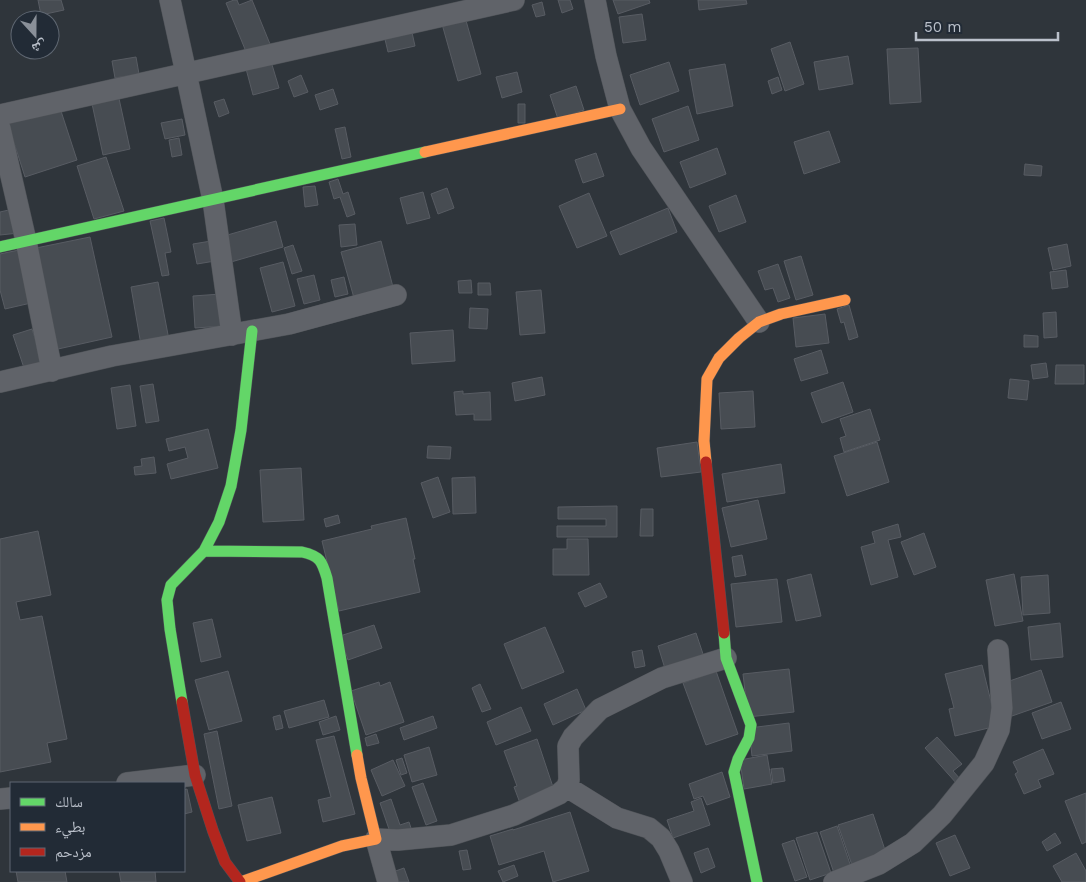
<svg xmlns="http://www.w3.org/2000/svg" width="1086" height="882" viewBox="0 0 1086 882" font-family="'Work Sans','Noto Naskh Arabic',sans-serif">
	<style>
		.building { fill: #474c52; stroke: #585c63 }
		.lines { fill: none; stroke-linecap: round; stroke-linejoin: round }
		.street-casing { stroke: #4d5156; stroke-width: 22 }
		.fast-casing { stroke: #4d5156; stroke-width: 12 }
		.slow-casing { stroke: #4d5156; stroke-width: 12 }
		.jam-casing { stroke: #4d5156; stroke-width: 12 }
		.street { stroke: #606369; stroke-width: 21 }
		.fast { stroke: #63d668; stroke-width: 11 }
		.slow { stroke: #ff974d; stroke-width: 11 }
		.jam { stroke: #b3261e; stroke-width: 11 }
	</style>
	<rect width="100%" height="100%" fill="#2f353b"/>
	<!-- building -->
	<path class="building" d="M38,0H61L64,10L41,15Z
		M234,0H237L239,5L252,0L270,44L247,54L226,3Z
		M558,0H570L573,9L562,13Z
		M613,0H649L650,3L618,14Z
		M698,0H746L747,4L699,10Z
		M542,2L545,15L536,17L532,5Z
		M642,14L646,40L623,43L619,17Z
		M465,17L481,74L458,81L442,24Z
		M411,28L415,46L388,52L384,35Z
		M790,42L804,84L785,91L771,49Z
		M918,48L921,102L890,104L887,49Z
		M848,56L853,84L819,90L814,62Z
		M136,57L139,74L115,78L112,61Z
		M270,58L279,88L253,95L245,65Z
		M669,62L679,91L640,105L630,75Z
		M725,64L733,106L697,114L689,70Z
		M517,72L522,92L502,98L496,77Z
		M301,75L308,92L294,97L288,81Z
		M778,77L782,90L772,94L768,81Z
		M576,86L584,110L558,119L550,95Z
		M333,89L338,104L320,110L315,95Z
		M118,94L130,149L103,155L91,99Z
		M224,99L229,113L219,117L214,102Z
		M518,104H525V123H518Z
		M59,105L77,160L25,177L7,121Z
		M688,106L699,140L664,152L652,119Z
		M182,119L185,135L165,139L161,123Z
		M345,127L351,157L342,159L335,129Z
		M829,131L840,162L804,174L794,142Z
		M179,138L182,155L172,157L169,140Z
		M717,148L726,174L690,188L680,162Z
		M596,153L604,176L583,183L575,160Z
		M106,157L124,211L94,219L77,166Z
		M1025,164L1042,166L1041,176L1024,175Z
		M338,179L343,194L348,192L355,214L347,217L340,197L334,199L329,182Z
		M315,186L318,205L305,207L303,187Z
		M447,188L454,208L438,214L431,194Z
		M423,192L430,218L407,224L400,198Z
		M589,193L607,236L577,248L559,206Z
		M736,195L746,222L719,232L709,206Z
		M668,208L677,232L620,255L610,232Z
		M13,209L19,233L0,235V212Z
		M164,218L171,252L165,253L169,275L162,276L150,221Z
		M276,221L283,247L231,262L224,236Z
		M355,224L357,245L341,247L339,225Z
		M90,237L112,337L58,349L36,248Z
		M211,241L215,261L197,264L193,244Z
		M381,241L393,287L354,298L341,252Z
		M1067,244L1071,266L1053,270L1048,248Z
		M293,245L302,271L292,274L284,248Z
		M19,250L31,303L5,309L0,290V254Z
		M801,256L813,295L796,300L784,261Z
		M283,262L295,306L272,312L260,268Z
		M778,264L790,298L778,302L773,288L765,290L758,271Z
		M1066,270L1068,287L1052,289L1050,272Z
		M314,275L320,300L304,304L297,279Z
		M344,277L348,294L335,297L331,280Z
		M471,280L472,293H459L458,281Z
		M158,282L169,340L141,345L131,287Z
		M478,283H490L491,295H478Z
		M541,290L545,333L520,335L516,292Z
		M221,294L223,326L195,328L193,296Z
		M849,305L858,337L849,340L844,322L841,323L837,309Z
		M470,308L488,309L487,329L469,328Z
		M1056,312L1057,337L1044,338L1043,313Z
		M825,314L829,343L796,347L793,318Z
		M32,329L43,362L24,368L13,335Z
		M453,330L455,361L412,364L410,333Z
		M1024,335L1038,336V347H1024Z
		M821,350L828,373L801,381L794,359Z
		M1046,363L1048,377L1033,379L1031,365Z
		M1056,365H1084V384H1055Z
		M542,377L545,395L515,401L512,383Z
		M1010,379L1029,381L1027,400L1008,398Z
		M843,382L853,412L822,423L811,393Z
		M153,384L159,421L146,423L140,386Z
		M130,385L136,426L117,429L111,388Z
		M463,391V394L490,392L491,420H474V414L456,415L454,392Z
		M753,391L755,427L721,429L719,393Z
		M870,409L880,440L844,452L840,438L846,436L840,419Z
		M208,429L218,468L171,479L167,464L188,458L185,447L169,451L166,439Z
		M697,442L701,472L661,477L657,448Z
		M877,442L889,482L847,496L834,456Z
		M428,446L451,447L450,459L427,458Z
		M154,457L156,473L135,475L134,467L142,466L141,459Z
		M781,464L785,493L727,502L722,474Z
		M301,468L304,520L263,522L260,470Z
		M438,477L450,512L433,518L421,483Z
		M475,477L476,513L453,514L452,478Z
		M758,500L767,539L731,547L722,508Z
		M617,506V537H557V526H606V519H558V507Z
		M641,509H653V536H640Z
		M338,515L340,523L326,527L324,519Z
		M406,518L415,559H413L420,592L339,611L322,541L372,529L371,526Z
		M898,524L901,537L888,540L898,577L871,585L861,547L875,543L872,532Z
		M38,531L51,595L16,602L20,620L42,616L67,739L47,743L51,762L0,772V539Z
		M924,533L936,567L914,575L901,542Z
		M567,539H588L589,575H553V549H567Z
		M742,555L746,575L735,577L732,557Z
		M811,574L821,616L796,621L787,580Z
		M1014,574L1023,621L995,626L986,580Z
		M1048,575L1050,613L1023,615L1021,577Z
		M777,579L782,622L736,627L731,584Z
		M600,583L607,597L585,607L578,593Z
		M212,619L221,657L201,662L193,623Z
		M1060,623L1063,657L1031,660L1028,627Z
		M374,625L382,648L348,660L340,636Z
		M545,627L564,672L522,689L504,644Z
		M696,633L705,660L666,672L658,646Z
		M642,650L645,666L635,668L632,652Z
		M982,665L997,726L955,736L949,709L954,708L945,674Z
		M789,669L794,712L748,717L743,674Z
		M1041,670L1052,702L1012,716L1001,684Z
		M228,671L242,721L209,730L195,680Z
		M716,671L738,734L706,745L683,683Z
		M379,682L380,686L390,682L404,722L366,735L351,691Z
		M480,684L491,709L482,712L472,688Z
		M577,689L586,710L553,725L544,704Z
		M324,700L329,717L289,728L284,711Z
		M1061,702L1071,729L1042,739L1032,713Z
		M521,707L531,731L496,745L487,722Z
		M280,715L283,728L276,730L273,717Z
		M336,716L340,730L323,735L319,722Z
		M433,716L437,728L404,740L400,728Z
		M789,723L792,751L752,756L749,728Z
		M217,731L232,806L219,809L204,734Z
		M376,734L379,743L367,746L365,738Z
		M334,736L355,814L323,822L318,800L331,797L316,740Z
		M937,737L962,764L953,771L961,780L957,784L925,748Z
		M537,739L557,799L523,811L514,787L517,786L504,751Z
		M429,747L437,775L412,782L404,755Z
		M1043,749L1054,774L1038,780L1041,787L1024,794L1015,774L1018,772L1013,762Z
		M767,755L772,784L744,789L740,760Z
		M402,758L407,773L401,775L396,760Z
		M393,760L405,786L382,796L371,770Z
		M783,768L785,781L773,783L771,769Z
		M722,772L730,797L707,805L703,796L694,799L689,784Z
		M423,783L437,821L426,825L412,787Z
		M187,789L192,812L184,814V790Z
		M1086,793V842L1082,844L1065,801Z
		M272,797L281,833L247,841L238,805Z
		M701,798L710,825L673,838L667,820L694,811L691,802Z
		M391,799L400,825L409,822L411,828L391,835L380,803Z
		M570,812L589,871L553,882L544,851L499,865L490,836L513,829V830Z
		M873,814L887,856L853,868L838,825Z
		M837,826L851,867L834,873L820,832Z
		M817,832L831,873L810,880L796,838Z
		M1055,833L1061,843L1047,851L1042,842Z
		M955,835L970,868L950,876L936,843Z
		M794,840L807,877L795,881L782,844Z
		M708,848L715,867L701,873L694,853Z
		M467,850L471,869L463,870L459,851Z
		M1076,853L1086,871V882H1062L1053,866Z
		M514,865L518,876L503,882L498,871Z
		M404,868L409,882H393L390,873Z
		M16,871H65L67,882H18Z
		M119,871H155L156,882H121Z"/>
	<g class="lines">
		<defs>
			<path id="street" d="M170,0L186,73L213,200L232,335
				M595,0L606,56L620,109L641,148L759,322
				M0,115L514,0
				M0,128L26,241L52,371
				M0,382L112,356L289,324L396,295
				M127,783L195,775
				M567,787L617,818L649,828L661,838L669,851L682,882
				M0,799L11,798
				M388,882L376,839L398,840L451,835L514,815L559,794L567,787L569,780L568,746L573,737L600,709L662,678L726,658
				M834,882L879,864L913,843L942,815L984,763L999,730L1002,708L998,650"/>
			<path id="fast" d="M0,247L425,152
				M204,551L302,552C320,556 322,561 327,578L357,755
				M724,633L726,658L751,725L749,738L738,759L734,772L757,882
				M182,702L170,629L167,600L171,585L204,551L219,522L231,486L241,430L252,331"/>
			<path id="slow" d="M425,152L620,109
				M706,462L704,441L707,379L719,358L739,338L759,322L781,314L845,300
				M241,882L342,846L376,839L361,778L357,755"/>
			<path id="jam" d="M706,462L724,633
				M182,702L195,775L213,831L225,862L240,882"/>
		</defs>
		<!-- street casing -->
		<use href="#street" class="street-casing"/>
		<!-- fast casing -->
		<use href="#fast" class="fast-casing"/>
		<!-- slow casing -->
		<use href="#slow" class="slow-casing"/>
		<!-- jam casing -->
		<use href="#jam" class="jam-casing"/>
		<!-- street -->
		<use href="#street" class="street"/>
		<!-- fast -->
		<use href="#fast" class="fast"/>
		<!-- slow -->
		<use href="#slow" class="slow"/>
		<!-- jam -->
		<use href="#jam" class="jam"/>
	</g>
	<!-- legend -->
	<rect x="10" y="782" width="175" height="90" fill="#222b36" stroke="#5f6772"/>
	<rect x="20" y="798" width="25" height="8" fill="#63d668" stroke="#5f6772"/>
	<text x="55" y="807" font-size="15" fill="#bbc1cb">سالك</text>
	<rect x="20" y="823" width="25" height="8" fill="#ff974d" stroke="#5f6772"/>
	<text x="55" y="832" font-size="15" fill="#bbc1cb">بطيء</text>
	<rect x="20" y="848" width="25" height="8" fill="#b3261e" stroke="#5f6772"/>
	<text x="55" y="857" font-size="15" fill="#bbc1cb">مزدحم</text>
	<!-- north arrow -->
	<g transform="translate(35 35) rotate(159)"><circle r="24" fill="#222b36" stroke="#5f6772"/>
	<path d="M0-4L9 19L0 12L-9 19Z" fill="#8a9099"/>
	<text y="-8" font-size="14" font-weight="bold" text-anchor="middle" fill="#bbc1cb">ش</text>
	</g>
	<!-- scale -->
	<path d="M916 32v8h142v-8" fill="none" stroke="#bbc1cb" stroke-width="2.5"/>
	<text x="924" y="32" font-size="15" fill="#bbc1cb" stroke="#222b36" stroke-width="4" paint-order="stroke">50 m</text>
</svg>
